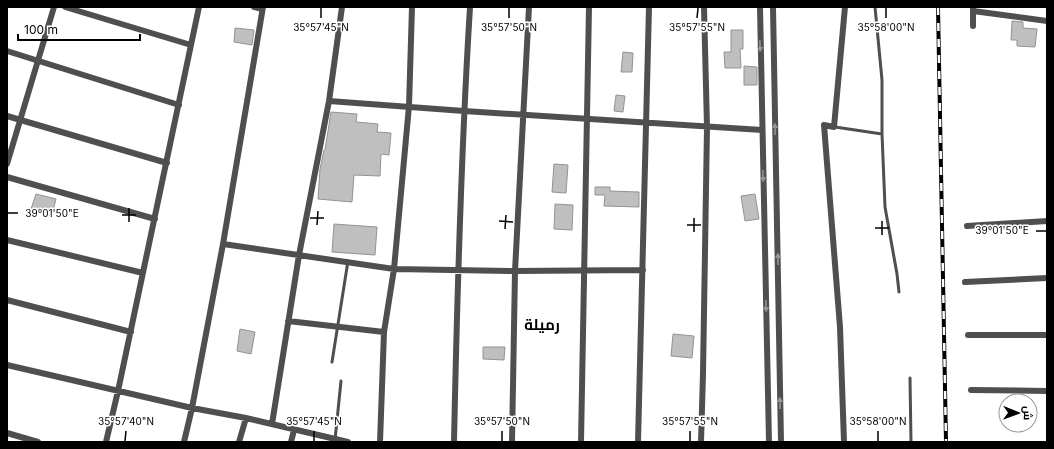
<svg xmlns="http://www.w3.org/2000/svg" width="1054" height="449" viewBox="0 0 1054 449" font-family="Inter,Cairo,sans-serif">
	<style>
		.building { fill: #bfbfbf; stroke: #939393 }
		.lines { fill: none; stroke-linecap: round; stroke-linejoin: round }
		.lane { stroke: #4f4f4f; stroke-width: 3 }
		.street { stroke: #4f4f4f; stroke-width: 6 }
		.rail-casing { stroke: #000; stroke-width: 4 }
		.rail { stroke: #fff; stroke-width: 2.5; stroke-dasharray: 8; stroke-linecap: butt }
		.oneway { fill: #959595 }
		.ticks { fill: none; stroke: #000; stroke-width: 1.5 }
		.labels { text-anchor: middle; stroke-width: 3; stroke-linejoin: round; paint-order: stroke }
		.district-label { font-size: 15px; font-weight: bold; fill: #000; stroke: #fff }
		.ticks-label { font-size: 10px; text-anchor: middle; fill: #000; stroke: #fff; stroke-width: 3; stroke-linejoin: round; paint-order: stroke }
	</style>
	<rect width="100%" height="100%" fill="#fff"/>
	<!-- building -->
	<path class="building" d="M1012,21L1023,22V28L1037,29L1035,47L1017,46V40H1011Z
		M235,28L254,30L252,45L234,42Z
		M731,30H743V49H740L741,68H725L724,52H731Z
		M623,52L633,53L632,72H621Z
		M744,66L757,67V85H744Z
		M616,95L625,96L623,112L614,111Z
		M331,112L357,114L356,122L378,124L377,132L391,133L389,155L381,154L380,176L354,175L352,202L318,199L320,169L324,150H325Z
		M554,164L568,165L566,193L552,192Z
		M595,187H610V191L639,192V207L604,206L605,195H595Z
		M36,194L56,199L52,215L31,209Z
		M755,194L759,219L745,221L741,196Z
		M555,204L573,205L572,230L554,229Z
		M334,224L377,227L375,255L332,252Z
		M240,329L255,332L251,354L237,351Z
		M673,334L694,336L692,358L671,356Z
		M483,347H505L504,360L483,359Z"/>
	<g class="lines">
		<!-- lane -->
		<path class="lane" d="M875,7L882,80V134L885,207L897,274L899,292
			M835,127L882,134
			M332,362L348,261
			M910,378L911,442
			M335,440L341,381"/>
		<!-- street -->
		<path class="street" d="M65,7L191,45
			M254,7L262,9
			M760,7L769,442
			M773,7L781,442
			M973,11L1047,21
			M973,26V9
			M7,51L179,105
			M329,101L464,111L762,130
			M7,116L167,163
			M7,164L54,7
			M7,177L155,219
			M967,226L1047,221
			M7,240L143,273
			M223,244L394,269L515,271L643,270
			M965,282L1047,278
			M7,300L131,332
			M288,321L384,332
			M968,335H1047
			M7,365L192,408L246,418L348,442
			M971,390L1047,391
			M272,424L299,255L329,101L342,7
			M7,433L38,442
			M106,442L118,391L199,7
			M184,442L192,408L223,244L263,7
			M239,442L246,418
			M291,442L294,430
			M380,442L384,332L394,269L409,106L412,7
			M454,442C457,297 461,152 470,7
			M512,442L515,271L529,7
			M581,442L589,7
			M638,442L649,7
			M701,442L703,374L707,127L704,7
			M844,442L840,327L824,125L834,127L845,7"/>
		<defs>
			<path id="rail" d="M938,7L946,442"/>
		</defs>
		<!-- rail casing -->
		<use href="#rail" class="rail-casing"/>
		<!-- rail -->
		<use href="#rail" class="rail"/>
	</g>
	<!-- one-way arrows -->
	<defs><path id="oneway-solid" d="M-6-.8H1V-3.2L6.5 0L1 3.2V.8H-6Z"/></defs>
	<g class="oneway">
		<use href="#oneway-solid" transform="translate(760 46) rotate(89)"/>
		<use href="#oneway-solid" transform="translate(775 129) rotate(-91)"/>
		<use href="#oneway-solid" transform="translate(763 176) rotate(89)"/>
		<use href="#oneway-solid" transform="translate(778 259) rotate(-91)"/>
		<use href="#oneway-solid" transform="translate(766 306) rotate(89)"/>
		<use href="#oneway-solid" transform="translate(780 403) rotate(-91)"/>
	</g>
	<!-- ticks -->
	<path class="ticks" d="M321,18V8M509,18V8M697,18L698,8M886,18V8M8,213H18M122,215H136M310,218H324M499,221L513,222M129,222V208M317,225L318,211M687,225H701M875,228H889M505,229L506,215M1036,231H1046M694,232V218M882,235V221M125,441L126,431M314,441V431M502,441V431M690,441V431M878,441V431"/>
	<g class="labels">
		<!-- district labels -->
		<g class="district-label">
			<text x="542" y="330">رميلة</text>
		</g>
	</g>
	<g class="ticks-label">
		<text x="321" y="31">35°57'45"N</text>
		<text x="509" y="31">35°57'50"N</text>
		<text x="697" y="31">35°57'55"N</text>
		<text x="886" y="31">35°58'00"N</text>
		<text x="52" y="217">39°01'50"E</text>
		<text x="1002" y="234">39°01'50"E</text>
		<text x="126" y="425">35°57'40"N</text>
		<text x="314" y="425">35°57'45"N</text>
		<text x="502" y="425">35°57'50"N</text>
		<text x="690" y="425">35°57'55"N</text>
		<text x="878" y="425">35°58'00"N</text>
	</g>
	<!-- border -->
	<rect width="1054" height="449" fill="none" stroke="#000000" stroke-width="16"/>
	<!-- north arrow -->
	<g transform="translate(1018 413) rotate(91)"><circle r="19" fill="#ffffff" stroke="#999999"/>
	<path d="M0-3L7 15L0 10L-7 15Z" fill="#000000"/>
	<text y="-6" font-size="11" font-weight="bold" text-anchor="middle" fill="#000000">ش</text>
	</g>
	<!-- scale -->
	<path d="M18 34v6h122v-6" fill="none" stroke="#000000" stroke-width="2"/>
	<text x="24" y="34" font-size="12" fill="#000000" stroke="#ffffff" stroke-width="3" paint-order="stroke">100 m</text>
</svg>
